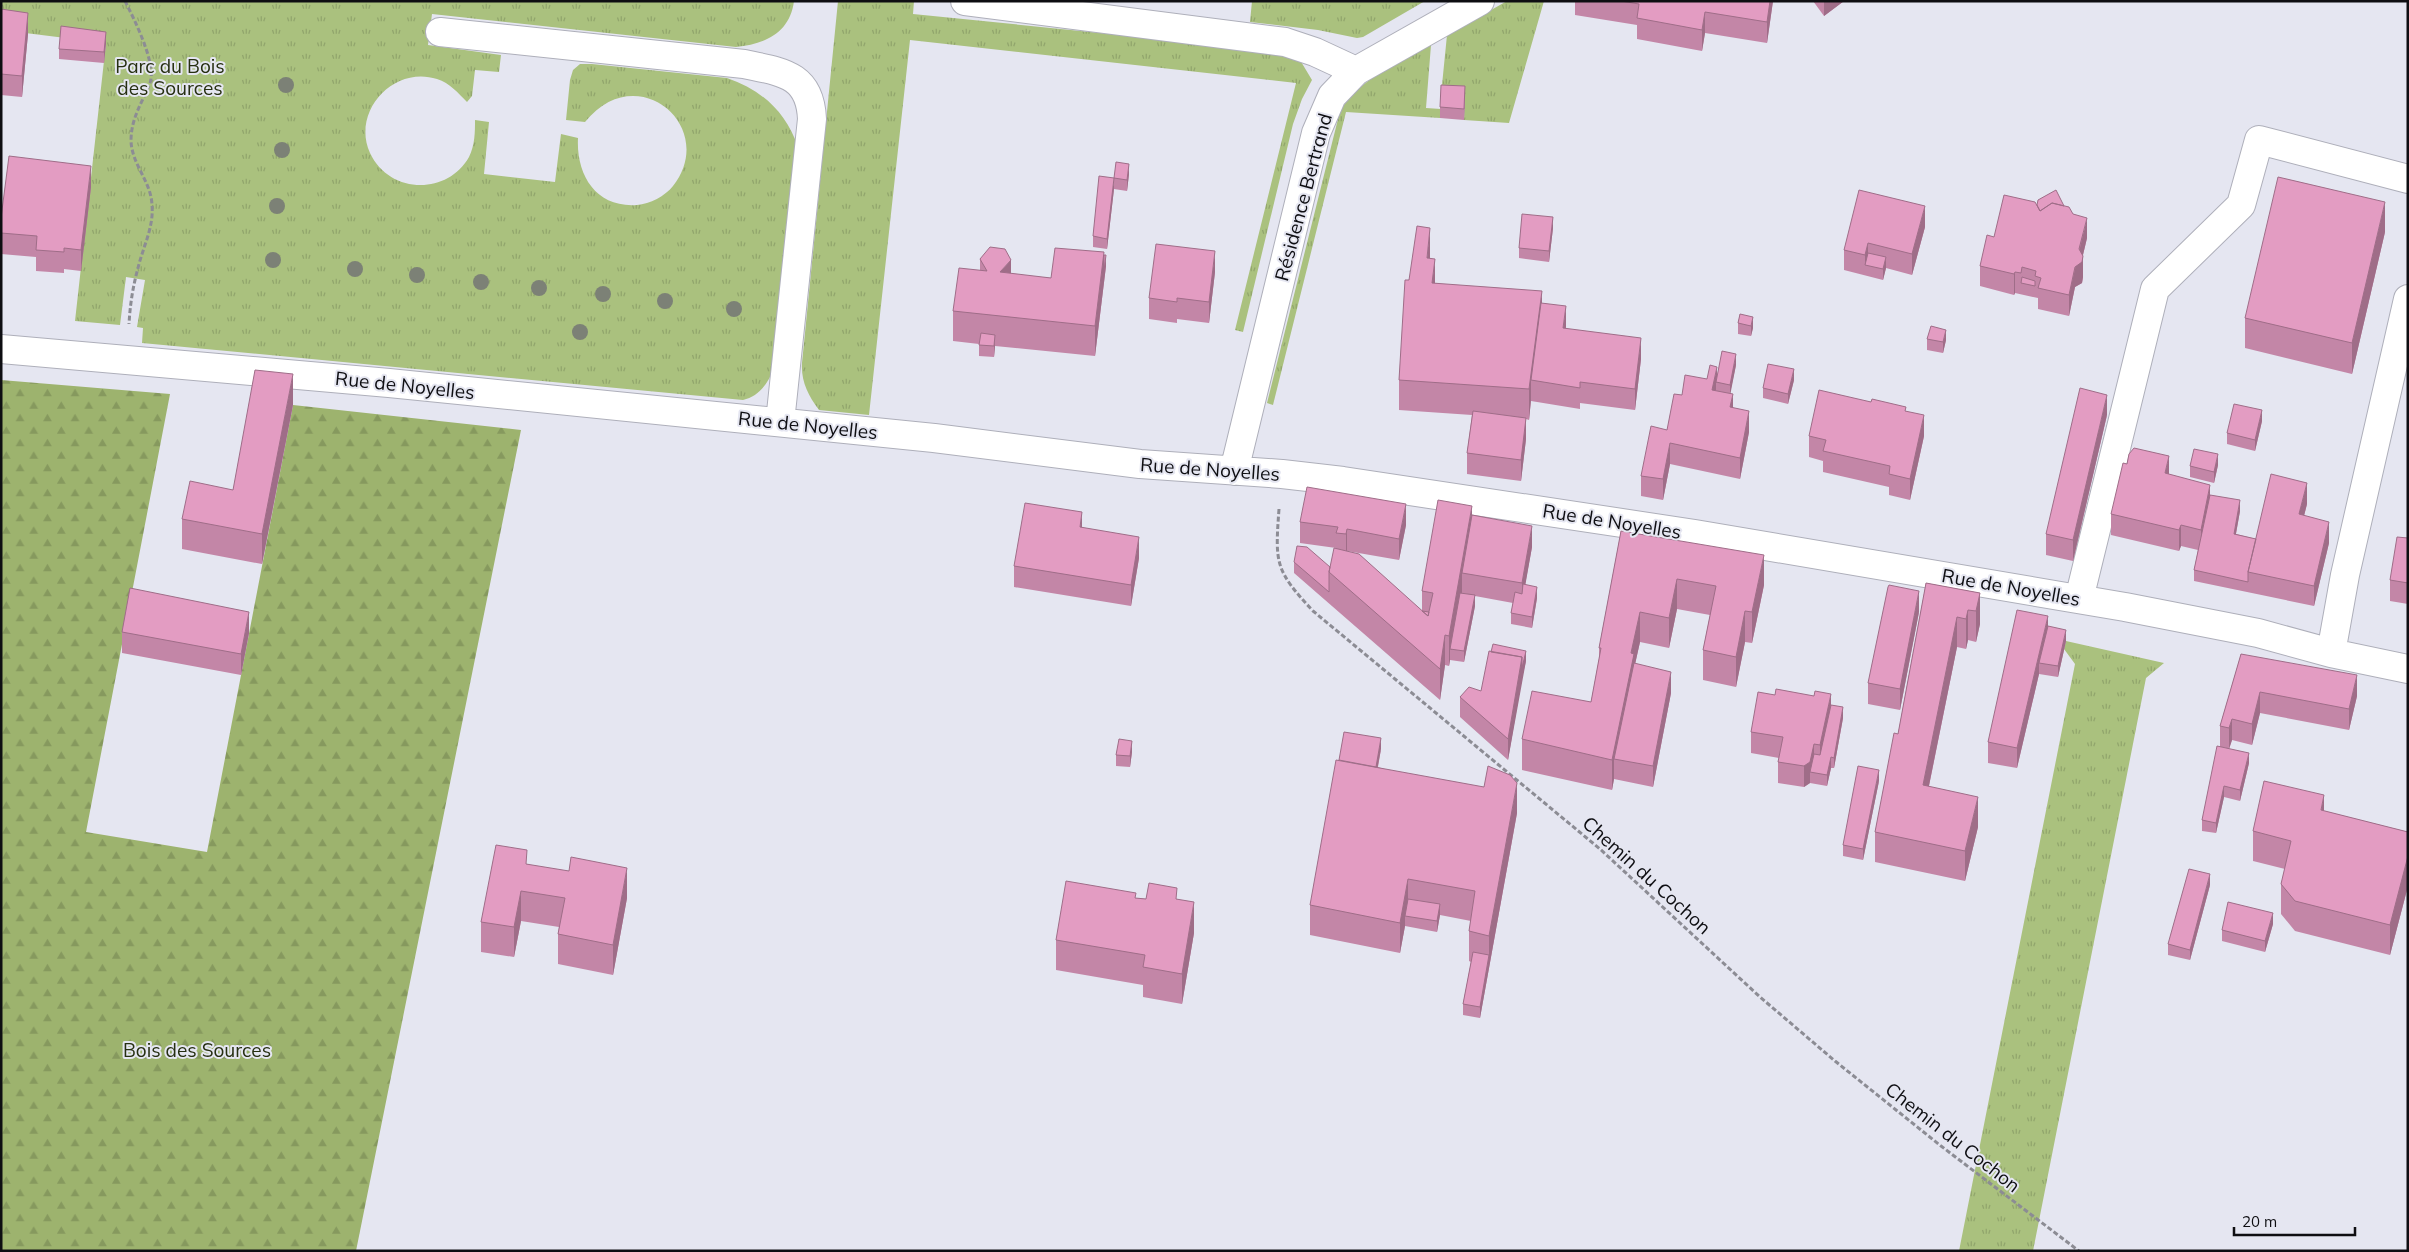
<svg xmlns="http://www.w3.org/2000/svg" width="2409" height="1252" viewBox="0 0 2409 1252" font-family="Mulish,sans-serif">
	<style>
		.grass { fill: url(#grass-tufts) }
		.forest { fill: url(#forest-firs) }
		.lines { fill: none; stroke-linecap: round; stroke-linejoin: round }
		.minor-casing { stroke: #aeafba; stroke-width: 30 }
		.path { stroke: #8c8c94; stroke-width: 3; stroke-dasharray: 5 2.5; stroke-linecap: butt }
		.minor { stroke: #fff; stroke-width: 28 }
		.tree { fill: #7c8176 }
		.wall { fill: #c386a7 }
		.shaded-wall { fill: #9f6d88 }
		.building { fill: #e39cc2; stroke: #9f6d88 }
		.labels { text-anchor: middle; stroke-width: 4; stroke-linejoin: round; paint-order: stroke }
		.park-label { font-size: 19px; fill: #262f11; stroke: #e5e6f1 }
		.street-label { font-size: 19px; fill: #0e0e12; stroke: #e5e6f1 }
	</style>
	<defs>
		<pattern id="grass-tufts" width="24" height="20" patternUnits="userSpaceOnUse" patternTransform="scale(1.25)"><rect width="24" height="20" fill="#aac17e"/><path d="M3 7l-1-3M5 7V3M7 7l1-3M15 17l-1-3M17 17v-4M19 17l1-3" fill="none" stroke="#91a56c"/></pattern>
		<pattern id="forest-firs" width="22" height="20" patternUnits="userSpaceOnUse" patternTransform="scale(1.25)"><rect width="22" height="20" fill="#9db36e"/><path d="M5 1l3.5 6h-7zM16 11l3.5 6h-7z" fill="#86995e"/></pattern>
	</defs>
	<rect width="100%" height="100%" fill="#e5e6f1"/>
	<!-- grass -->
	<path class="grass" d="M1,1H794C790,33 765,44 736,47L432,14L428,45L501,55L499,72L475,70L472,96L467,102C458,93 450,83 437,79C394,65 351,111 370,153C389,194 447,196 469,157C475,145 475,132 475,120L489,122L484,174L555,182L561,134L578,138C576,175 596,208 637,205C650,204 665,196 673,186C719,127 637,57 585,122L566,120L570,80L573,70L580,64H592L727,78C762,90 786,112 798,147L774,368C768,384 759,396 743,400L142,343L143,328L137,327L145,280L126,277L120,325L75,321L106,43L1,30Z
		M838,1H914L913,14L1259,49L1300,60L1312,80L1302,99L1293,124L1243,332L1235,330L1296,83L910,40L869,415L819,410C808,395 801,382 802,363Z
		M1252,1H1425L1363,37L1357,38L1318,30L1250,22Z
		M1507,1H1544L1509,123L1464,120L1465,97L1441,95L1447,35Z
		M1431,45L1426,108L1441,109L1440,118L1346,112L1273,405L1267,403L1340,111C1360,78 1399,63 1431,45Z
		M2066,641L2164,663L2146,678L2033,1251H1959L2075,664L2064,649Z"/>
	<!-- forest -->
	<path class="forest" d="M1,380L170,394L86,832L207,852L293,405L521,430L356,1251H1Z"/>
	<g class="lines">
		<defs>
			<path id="minor" d="M965,1L1285,42L1315,52L1356,71
				M440,32L744,64C782,72 810,74 812,119L780,422
				M1,349L389,383L934,438L1140,464L1282,474L1343,481L1695,534L2125,607L2258,633L2331,653L2408,669
				M1234,471L1316,133L1332,96L1356,71L1480,1
				M2079,599L2155,289L2241,205L2259,140L2408,179
				M2331,653L2345,575L2408,299"/>
		</defs>
		<!-- minor casing -->
		<use href="#minor" class="minor-casing"/>
		<!-- path -->
		<path class="path" d="M125,1C134,19 157,64 150,83C142,103 131,118 131,141C132,165 151,181 152,205C154,227 143,247 138,268C133,286 130,305 129,324
			M1279,509C1275,564 1275,570 1313,611L1600,849L1760,997L1835,1061L1941,1146L2079,1251"/>
		<!-- minor -->
		<use href="#minor" class="minor"/>
	</g>
	<!-- trees -->
	<g class="tree">
		<circle cx="286" cy="85" r="8"/>
		<circle cx="282" cy="150" r="8"/>
		<circle cx="277" cy="206" r="8"/>
		<circle cx="273" cy="260" r="8"/>
		<circle cx="355" cy="269" r="8"/>
		<circle cx="417" cy="275" r="8"/>
		<circle cx="481" cy="282" r="8"/>
		<circle cx="539" cy="288" r="8"/>
		<circle cx="603" cy="294" r="8"/>
		<circle cx="665" cy="301" r="8"/>
		<circle cx="734" cy="309" r="8"/>
		<circle cx="580" cy="332" r="8"/>
	</g>
	<!-- wall -->
	<path class="wall" d="M1575,1H1773L1767,43L1705,33L1702,51L1637,39V25L1575,15Z
		M1813,1H1844L1824,16Z
		M1,9L28,34L22,97L1,95Z
		M106,43L104,63L59,59V49Z
		M1465,97L1464,120L1440,118V107Z
		M1129,174L1127,191L1114,189V178Z
		M91,187L81,271L64,269V273L36,271V257L1,254V218Z
		M1114,189L1107,249L1093,247V236Z
		M2037,205L2064,206L2087,238L2083,255V277L2082,283L2075,287L2069,316L2038,309V298L2015,293L2014,295L1980,286V266L1994,237Z
		M1925,227L1912,275L1886,268L1883,280L1844,270V250Z
		M1553,228L1549,262L1519,258V248Z
		M2385,232L2352,374L2245,348V318Z
		M1104,255L1106,266L1095,356L995,346L994,357L979,356V344L953,341V311L980,270V259L1011,274L1051,278Z
		M1430,258L1435,283L1542,304L1566,328L1641,359L1635,410L1580,403V409L1531,401V400L1529,420L1526,419V439L1521,481L1467,474V453L1472,415L1399,410V380L1409,280Z
		M1215,272L1209,323L1177,319V323L1149,319V298Z
		M1740,314L1753,328L1751,336L1738,334V323Z
		M1927,339L1946,340L1943,353L1927,350Z
		M1736,365L1730,393L1733,407L1749,432L1740,479L1670,464L1663,500L1641,496V476L1667,430L1682,395Z
		M1794,380L1788,404L1763,398V388Z
		M293,405L262,564L182,549V519L233,490Z
		M1906,411L1924,436L1910,500L1889,495V487L1823,472V461L1809,457V436Z
		M2107,415L2073,561L2046,555V534Z
		M2262,421L2255,451L2227,444V433Z
		M2218,465L2214,483L2190,477V466Z
		M2169,474L2240,511L2236,534L2256,539L2307,504L2304,516L2329,543L2314,606L2194,581V570L2198,550L2181,546L2179,551L2111,535V514Z
		M1472,515L1532,547L1525,585L1537,598L1532,628L1511,624V613L1513,603L1475,596V606L1464,662L1450,660L1449,666L1445,665L1440,700L1294,573V562L1330,567L1336,548L1300,543V522L1406,525L1399,560L1347,551L1422,611V591Z
		M1082,527L1139,558L1131,606L1014,587V566Z
		M1621,531L1764,585L1752,643L1745,642L1736,687L1703,680V650L1710,615L1677,609L1669,648L1640,642L1635,664L1671,693L1653,787L1614,779L1612,790L1522,770V739L1591,702L1599,659V648Z
		M2408,538V604L2390,601V580Z
		M1926,583L1980,593V624L1976,642L1968,640L1966,649L1957,647L1929,786L1978,827L1965,881L1875,862V832L1898,734Z
		M1919,612L1900,710L1868,704V683Z
		M2048,626L2066,641L2058,677L2039,674L2017,768L1988,763V742Z
		M122,632L249,633L241,675L122,653Z
		M2241,654L2357,696L2349,730L2260,713L2252,745L2232,740L2229,749L2249,763L2240,801L2224,797L2216,833L2202,831V820L2226,748L2220,747V726Z
		M1526,661L1522,678L1508,760L1460,717V697L1481,691Z
		M1831,705L1843,718L1834,768H1831L1827,786L1810,783L1804,787L1778,783V762L1779,758L1751,753V732Z
		M1381,749L1378,767L1517,813L1480,1018L1463,1015V1004L1471,962L1469,961V931L1471,921L1440,915L1437,932L1405,926L1400,953L1310,935V905Z
		M1132,752L1130,767L1116,766V755Z
		M1879,781L1863,860L1843,856V845Z
		M2324,811L2408,832V886L2390,955L2295,931L2281,914V884L2285,869L2253,861V831Z
		M527,864L627,898L613,975L558,964V934L559,927L521,921L514,957L481,952V922Z
		M2210,885L2190,960L2168,955V944Z
		M1136,898L1146,899H1177L1194,933L1182,1004L1143,997V985L1056,970V940Z
		M2273,924L2265,952L2222,941V930Z"/>
	<!-- shaded-wall -->
	<path class="shaded-wall" d="M1770,1H1773L1767,43V22Z
		M1824,1H1844L1824,16Z
		M1705,12V33L1702,51V30Z
		M28,13V34L22,97V76Z
		M106,32V43L104,63V52Z
		M1465,86V97L1464,120V109Z
		M1129,164V174L1127,191V180Z
		M91,166V187L81,271V250Z
		M1114,178V189L1107,249V239Z
		M2385,202V232L2352,374V343Z
		M1925,206V227L1912,275V254Z
		M1553,217V228L1549,262V251Z
		M2087,218V238L2081,263L2083,256V277L2082,283L2075,287L2069,316V295Z
		M1430,228V258H1427Z
		M1868,243V264L1865,265V255Z
		M1215,251V272L1209,323V302Z
		M1104,252V271L1106,255V266L1095,356V326Z
		M1886,257V268L1883,280V269Z
		M1435,259V289L1432,283Z
		M1011,260V290L1000,272Z
		M2015,272V293L2014,295V274Z
		M1542,291V321L1531,380V400L1529,420V389Z
		M1566,306V327L1563,348V328Z
		M1753,317V328L1751,336V326Z
		M1946,330V340L1943,353V342Z
		M995,335V346L994,357V346Z
		M1641,338V359L1635,410V389Z
		M1736,354V365L1730,396V385Z
		M1717,367V383L1716,382V393L1712,390Z
		M1794,369V380L1788,404V394Z
		M293,374V405L262,564V534Z
		M1733,394V415L1730,407Z
		M2107,395V415L2073,561V540Z
		M2262,410V421L2255,451V440Z
		M1749,411V432L1740,479V458Z
		M1924,415V436L1910,500V479Z
		M1526,418V439L1521,481V460Z
		M1670,443V464L1663,500V479Z
		M2218,454V465L2214,483V472Z
		M2169,456V477L2165,473Z
		M2307,483V504L2299,535V514Z
		M2210,485V506L2201,551V530Z
		M2240,500V511L2234,544V534Z
		M1406,504V525L1399,560V539Z
		M1472,506V536L1462,573V592L1452,650L1450,649V660L1449,666V636Z
		M1082,512V533L1080,527Z
		M2329,522V543L2314,606V586Z
		M2181,525V546L2179,551V530Z
		M1532,526V547L1522,604V583Z
		M1347,529V550L1346,555V534Z
		M1139,537V558L1131,606V585Z
		M1764,555V585L1752,643V612Z
		M1677,579V609L1669,648V618Z
		M1537,587V598L1532,628V617Z
		M1919,591V612L1900,710V689Z
		M1980,593V624L1976,642V611Z
		M1475,595V606L1464,662V651Z
		M1968,610V640L1966,649V619Z
		M1745,611V642L1736,687V657Z
		M249,612V633L241,675V654Z
		M1640,612V642L1614,759V779L1612,790V760L1631,653Z
		M2048,616V637L2039,663V674L2017,768V748Z
		M1957,617V647L1923,815V785Z
		M2066,630V641L2058,677V666Z
		M1445,635V665L1440,700V669Z
		M1526,651V661L1508,760V739L1522,657Z
		M1671,672V693L1653,787V766Z
		M2357,675V696L2349,730V709Z
		M2260,692V713L2252,745V724Z
		M1831,694V715L1820,766V745Z
		M1843,707V718L1834,768V758Z
		M2232,719V740L2229,749V728Z
		M1381,738V749L1372,797V786Z
		M1132,741V752L1130,767V756Z
		M1814,744V764L1810,772V783L1804,787V766Z
		M2249,753V763L2240,801V790Z
		M1831,757V768L1827,786V775Z
		M1879,770V781L1863,860V849Z
		M1517,783V813L1480,1018V1007L1489,955V936Z
		M2224,786V797L2216,833V823Z
		M2324,795V825L2321,810Z
		M1978,797V827L1965,881V851Z
		M2408,856V886L2390,955V925Z
		M627,868V898L613,975V945Z
		M2210,874V885L2190,960V950Z
		M1408,879V909L1405,916V926L1400,953V923Z
		M521,891V921L514,957V927Z
		M1194,902V933L1182,1004V974Z
		M1440,904V915L1437,932V921Z
		M2273,913V924L2265,952V941Z"/>
	<!-- building -->
	<path class="building" d="M1621,1H1770L1767,22L1705,12L1702,30L1637,18L1639,4Z
		M1,9L28,13L22,76L1,74Z
		M61,26L106,32L104,52L59,49Z
		M1441,85L1465,86L1464,109L1440,107Z
		M9,156L91,166L81,250L64,248V252L36,250L37,236L1,233V218Z
		M1116,162L1129,164L1127,180L1114,178Z
		M1099,176L1114,178L1107,239L1093,236Z
		M2278,177L2385,202L2352,343L2245,318Z
		M1859,190L1925,206L1912,254L1868,243L1865,255L1844,250Z
		M2056,190L2064,206L2052,203L2040,211L2037,205L2038,200Z
		M2004,195L2035,202L2040,211L2052,203L2069,207L2073,214L2087,218L2079,249L2083,256L2082,262L2075,267L2069,295L2038,288L2041,278L2035,276L2036,271L2022,267L2021,273L2015,272L2014,274L1980,266L1987,235L1994,237Z
		M1522,214L1553,217L1549,251L1519,248Z
		M1417,226L1430,228L1427,258L1435,259L1432,283L1542,291L1529,389L1399,380L1405,280H1409Z
		M1156,244L1215,251L1209,302L1177,298V302L1149,298Z
		M990,247L1005,249L1011,260L1000,272L1051,278L1055,248L1104,252L1095,326L953,311L959,268L987,271L980,259Z
		M1868,253L1886,257L1883,269L1865,265Z
		M1104,255H1106L1104,271Z
		M2022,277L2035,281V286L2021,283Z
		M1541,303L1566,306L1563,328L1641,338L1635,389L1580,382V388L1531,380Z
		M1740,314L1753,317L1751,326L1738,323Z
		M1931,326L1946,330L1943,342L1927,339Z
		M981,333L995,335L994,346L979,345Z
		M1722,351L1736,354L1730,385L1716,382Z
		M1768,364L1794,369L1788,394L1763,388Z
		M1710,365L1717,367L1712,390L1733,394L1730,407L1749,411L1740,458L1670,443L1663,479L1641,476L1651,426L1667,430L1674,394L1682,395L1685,375L1707,379Z
		M255,370L293,374L262,534L182,519L190,481L233,490Z
		M2080,388L2107,395L2073,540L2046,534Z
		M1819,390L1871,402L1872,399L1906,407L1905,411L1924,415L1910,479L1889,474L1890,466L1823,451L1826,440L1809,436Z
		M2234,404L2262,410L2255,440L2227,433Z
		M1473,411L1526,418L1521,460L1467,453Z
		M2134,448L2169,456L2165,473L2210,485L2201,530L2181,525L2179,530L2111,514L2123,463L2127,464L2129,454Z
		M2194,449L2218,454L2214,472L2190,466Z
		M2271,474L2307,483L2299,514L2329,522L2314,586L2248,572Z
		M1307,487L1406,504L1399,539L1347,529L1346,534L1336,533L1338,527L1300,522Z
		M2210,495L2240,500L2234,534L2256,539L2248,572V582L2194,570Z
		M1438,500L1472,506L1449,636L1445,635L1440,669L1329,572L1334,548L1359,554L1428,616L1433,593L1422,591Z
		M1025,503L1082,512L1080,527L1139,537L1131,585L1014,566Z
		M1472,515L1532,526L1522,583L1462,573Z
		M1621,531L1764,555L1752,612L1745,611L1736,657L1703,650L1716,586L1677,579L1669,618L1640,612L1631,653L1634,654L1612,760L1522,739L1532,691L1591,702L1601,648H1599Z
		M2397,537L2408,538V583L2390,580Z
		M1297,546L1307,547L1330,567L1329,572V592L1294,562Z
		M1926,583L1980,593L1976,611L1968,610L1966,619L1957,617L1923,785L1978,797L1965,851L1875,832L1894,733L1898,734Z
		M1523,584L1537,587L1532,617L1511,613L1515,592L1522,594Z
		M1889,585L1919,591L1900,689L1868,683L1888,587Z
		M130,588L249,612L241,654L122,632Z
		M1460,593L1475,595L1464,651L1450,649Z
		M2017,610L2048,616L2017,748L1988,742Z
		M1422,611L1429,612L1428,616Z
		M2048,626L2066,630L2058,666L2039,663Z
		M1493,644L1526,651L1522,668V657L1491,652Z
		M1489,651L1522,657L1508,739L1460,697L1469,687L1481,691Z
		M2241,654L2357,675L2349,709L2260,692L2252,724L2232,719L2229,728L2220,726Z
		M1634,663L1671,672L1653,766L1614,759Z
		M1776,689L1814,696L1815,691L1831,694L1820,745L1814,744L1810,762L1804,766L1778,762L1783,737L1751,732L1758,692L1775,695Z
		M1831,705L1843,707L1834,758L1831,757L1827,775L1810,772L1814,754L1820,755Z
		M1344,732L1381,738L1376,767L1339,760Z
		M1119,739L1132,741L1130,756L1116,755Z
		M2217,746L2249,753L2240,790L2224,786L2216,823L2202,820Z
		M1336,760L1484,787L1488,766L1510,775L1517,783L1489,936L1469,931L1475,891L1408,879L1400,923L1310,905Z
		M1858,766L1879,770L1863,849L1843,845Z
		M2264,781L2324,795L2321,810L2408,832V856L2390,925L2295,901L2281,884L2291,841L2253,831Z
		M496,845L527,850L526,864L569,871L571,857L627,868L613,945L558,934L565,898L521,891L514,927L481,922Z
		M2189,869L2210,874L2190,950L2168,944Z
		M1066,881L1136,893L1135,898L1146,899L1149,883L1177,888L1176,899L1194,902L1182,974L1143,967L1145,955L1056,940Z
		M1408,899L1440,904L1437,921L1405,916Z
		M2228,902L2273,913L2265,941L2222,930Z
		M1473,952L1489,955L1480,1007L1463,1004Z"/>
	<g class="labels">
		<!-- park labels -->
		<g class="park-label">
			<text x="170" y="73">Parc du Bois<tspan x="170" dy="22">des Sources</tspan></text>
			<text x="197" y="1057">Bois des Sources</text>
		</g>
		<!-- street labels -->
		<g class="street-label">
			<text transform="translate(1303 197) rotate(-75)" y="7">Résidence Bertrand</text>
			<text transform="translate(405 385) rotate(6)" y="7">Rue de Noyelles</text>
			<text transform="translate(808 425) rotate(6)" y="7">Rue de Noyelles</text>
			<text transform="translate(1210 469) rotate(4)" y="7">Rue de Noyelles</text>
			<text transform="translate(1612 521) rotate(9)" y="7">Rue de Noyelles</text>
			<text transform="translate(2011 587) rotate(10)" y="7">Rue de Noyelles</text>
			<text transform="translate(1647 875) rotate(42)" y="7">Chemin du Cochon</text>
			<text transform="translate(1953 1137) rotate(38)" y="7">Chemin du Cochon</text>
		</g>
	</g>
	<!-- border -->
	<rect width="2409" height="1252" fill="none" stroke="#0e0e12" stroke-width="5"/>
	<!-- scale -->
	<path d="M2234 1227v8h121v-8" fill="none" stroke="#0e0e12" stroke-width="2.5"/>
	<text x="2242" y="1227" font-size="15" fill="#0e0e12" stroke="#e5e6f1" stroke-width="4" paint-order="stroke">20 m</text>
</svg>
